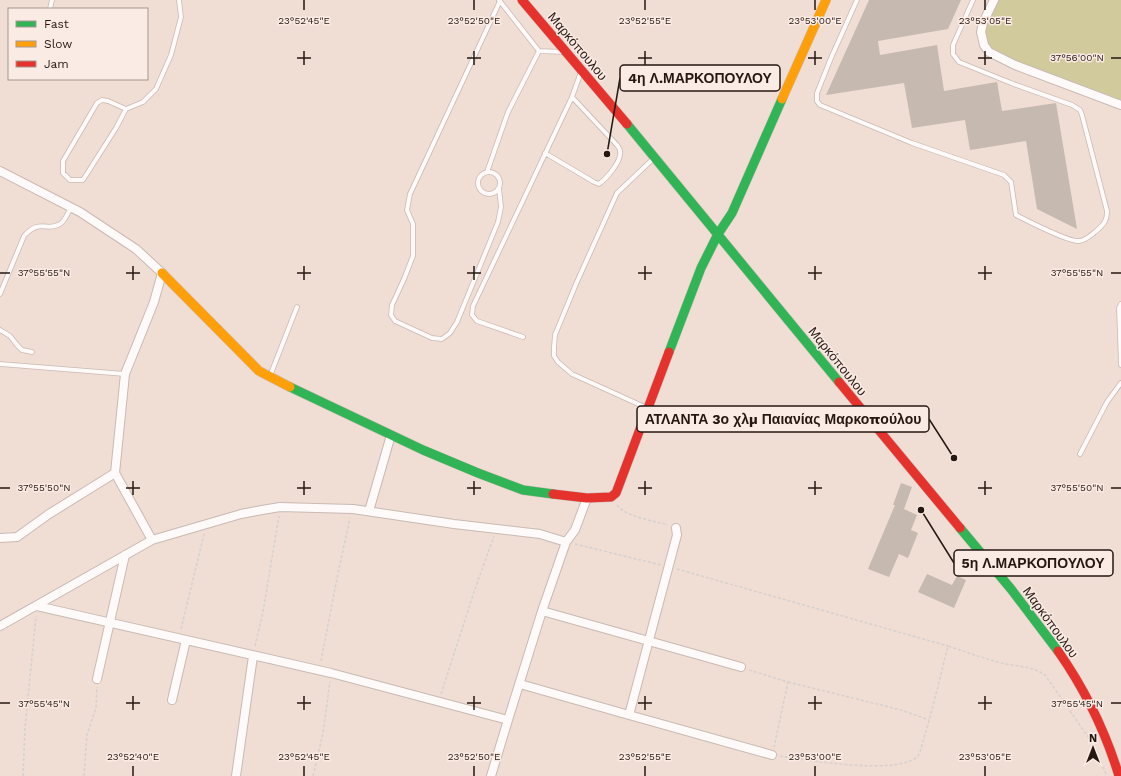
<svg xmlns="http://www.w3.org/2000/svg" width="1121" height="776" viewBox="0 0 1121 776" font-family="'Work Sans',sans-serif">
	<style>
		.green { fill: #d1ca9c }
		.building { fill: #c6b9b0 }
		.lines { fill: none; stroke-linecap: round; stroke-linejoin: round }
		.lane-casing { stroke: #c9bab3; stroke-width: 5.5 }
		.street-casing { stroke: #c9bab3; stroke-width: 10 }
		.fast-casing { stroke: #c9bab3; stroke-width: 10 }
		.slow-casing { stroke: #c9bab3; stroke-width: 10 }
		.jam-casing { stroke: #c9bab3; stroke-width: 10 }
		.path { stroke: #d6d1ce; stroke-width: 1.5; stroke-dasharray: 3 2; stroke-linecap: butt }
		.lane { stroke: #fdfaf9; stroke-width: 4 }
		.street { stroke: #fdfaf9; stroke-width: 8 }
		.fast { stroke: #30b455; stroke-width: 9 }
		.slow { stroke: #ff9f0a; stroke-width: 9 }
		.jam { stroke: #e5322d; stroke-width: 9 }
		.ticks { fill: none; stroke: #251812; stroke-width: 1.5 }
		.labels { text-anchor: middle; stroke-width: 3; stroke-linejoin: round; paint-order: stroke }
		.street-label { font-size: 13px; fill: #251812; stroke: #faebe4 }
		.ticks-label { font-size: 10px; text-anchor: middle; fill: #251812; stroke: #faebe4; stroke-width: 3; stroke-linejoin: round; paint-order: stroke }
		.leader { fill: none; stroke: #251812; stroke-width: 1.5 }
		.callout-dot { fill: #251812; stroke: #faebe4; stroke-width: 1.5 }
		.callout { fill: #faebe4; stroke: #251812; stroke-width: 1.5 }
		.callout-label { font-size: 14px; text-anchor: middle; font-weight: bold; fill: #251812 }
	</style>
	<rect width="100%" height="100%" fill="#f0ddd4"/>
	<!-- green -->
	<path class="green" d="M999,0H1121V102L993,52L984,38L985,27Z"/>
	<!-- building -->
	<path class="building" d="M869,0H961L948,29L878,41L880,55L937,45L944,91L997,82L1002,111L1056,103L1077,229L1037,209L1026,141L970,150L965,120L912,128L904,83L826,95Z
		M901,483L912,487L904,509L917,515L911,530L918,533L908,558L899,554L889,577L868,569L895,505H893Z
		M927,574L952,585L957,576L966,580L954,608L918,592Z"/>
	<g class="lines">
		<defs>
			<path id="lane" d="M499,0L539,51L564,52
				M857,0L831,58L817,93V101L820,105L912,143L1004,175L1011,182L1016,215C1028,221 1068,242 1079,241C1085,241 1091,235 1095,232C1103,225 1107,222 1107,211L1082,115L1080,110L1072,105L1011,83L959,62L953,54V45L973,0
				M50,9L52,0
				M126,109L108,101L102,100L97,103L63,161V173L70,180H83L116,128L126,109L143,102L156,89L171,55L181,17L179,0
				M545,153L594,182L599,184C607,178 622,161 620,151C620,148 618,147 617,145L572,97
				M487,172L508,112L539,51
				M478 183a11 11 0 1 1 22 0a11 11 0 1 1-22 0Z
				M499,188L501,207L498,222L457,322L450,333L442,339L432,338L395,321L391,315L392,305L404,279L413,256V224L407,210L410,194L500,1
				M0,294L24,236C40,218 47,232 60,224C65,221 68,213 71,207
				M1121,304L1119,308L1121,365
				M0,330L10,336L17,345L22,350L32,352
				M523,337L477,321L472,315L473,306L572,97L581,72
				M0,364L125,374
				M270,376L297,307
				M647,408L572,374L558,362L554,356V347L555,335L576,284L617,193L654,158
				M1080,454L1107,402L1121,383"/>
			<path id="street" d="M994,0L983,23L981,32L984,45L989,52L1015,65L1121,105
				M0,171L80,212L136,249L162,273L154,302L125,374L115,473L152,540
				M587,498L575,530L566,542L542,611L741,667
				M369,511L391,435
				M676,528L677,535L629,715L772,755
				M0,538L17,537L49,514L115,473
				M37,606L331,673L508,720L542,611
				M0,626L152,540L241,514L262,510L280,507L353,509L454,524L540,534L566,542
				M97,679L125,555
				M520,684L629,715
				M172,700L186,640
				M236,776L253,656
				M491,776L508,720"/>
			<path id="fast" d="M627,124L839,382
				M669,352L701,268L718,234L732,213L782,99
				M290,387L423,450L478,473L523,490L553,494
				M960,528L1011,589L1058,651"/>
			<path id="slow" d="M782,99L826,0
				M162,273L259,371L290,387"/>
			<path id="jam" d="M522,0L627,124
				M839,382L960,528
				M553,494L587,498L611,497L616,493L669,352
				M1058,651C1086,691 1105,730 1119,776"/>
		</defs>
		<!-- lane casing -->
		<use href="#lane" class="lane-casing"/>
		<!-- street casing -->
		<use href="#street" class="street-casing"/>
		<!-- fast casing -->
		<use href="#fast" class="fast-casing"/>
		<!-- slow casing -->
		<use href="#slow" class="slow-casing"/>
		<!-- jam casing -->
		<use href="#jam" class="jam-casing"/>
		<!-- path -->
		<path class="path" d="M617,505C626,517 654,521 668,525
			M575,544L661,565
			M677,569L948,646
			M181,629L204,534
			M255,646L263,612L279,516
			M321,661L337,578L350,518
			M749,670L788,682L774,747
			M788,682L901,710L929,720
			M441,694L475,589L494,536
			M780,756C807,760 898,776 918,756C921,752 922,743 924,738C933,708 940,677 948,646C966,652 983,658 1001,663C1018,667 1030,665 1045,675L1091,741L1107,776
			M23,776L25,728L36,616
			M84,776L87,734L96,708L97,687
			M313,776L323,733L330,681"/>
		<!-- lane -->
		<use href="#lane" class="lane"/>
		<!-- street -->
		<use href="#street" class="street"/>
		<!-- fast -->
		<use href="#fast" class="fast"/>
		<!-- slow -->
		<use href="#slow" class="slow"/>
		<!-- jam -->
		<use href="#jam" class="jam"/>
	</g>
	<!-- ticks -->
	<path class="ticks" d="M304,0V10M474,0V10M645,0V10M815,0V10M985,0V10M304,51V65M474,51V65M645,51V65M815,51V65M985,51V65M297,58H311M467,58H481M638,58H652M808,58H822M978,58H992M1111,58H1121M133,266V280M304,266V280M474,266V280M645,266V280M815,266V280M985,266V280M0,273H10M126,273H140M297,273H311M467,273H481M638,273H652M808,273H822M978,273H992M1111,273H1121M133,481V495M304,481V495M474,481V495M645,481V495M815,481V495M985,481V495M0,488H10M126,488H140M297,488H311M467,488H481M638,488H652M808,488H822M978,488H992M1111,488H1121M133,696V710M304,696V710M474,696V710M645,696V710M815,696V710M985,696V710M0,703H10M126,703H140M297,703H311M467,703H481M638,703H652M808,703H822M978,703H992M1111,703H1121M133,766V776M304,766V776M474,766V776M645,766V776M815,766V776M985,766V776"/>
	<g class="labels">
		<!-- street labels -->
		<g class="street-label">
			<text transform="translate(578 46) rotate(50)" y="5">Μαρκόπουλου</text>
			<text transform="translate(838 361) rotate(51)" y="5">Μαρκόπουλου</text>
			<text transform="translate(1051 622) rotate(54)" y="5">Μαρκόπουλου</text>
		</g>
	</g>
	<g class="ticks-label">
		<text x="304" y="24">23°52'45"E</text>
		<text x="474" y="24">23°52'50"E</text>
		<text x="645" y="24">23°52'55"E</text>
		<text x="815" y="24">23°53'00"E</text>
		<text x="985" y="24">23°53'05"E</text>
		<text x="1077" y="61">37°56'00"N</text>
		<text x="44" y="276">37°55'55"N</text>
		<text x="1077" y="276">37°55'55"N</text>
		<text x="44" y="491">37°55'50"N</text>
		<text x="1077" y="491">37°55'50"N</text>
		<text x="44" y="707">37°55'45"N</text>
		<text x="1077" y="707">37°55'45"N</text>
		<text x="133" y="760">23°52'40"E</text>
		<text x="304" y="760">23°52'45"E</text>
		<text x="474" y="760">23°52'50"E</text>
		<text x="645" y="760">23°52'55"E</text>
		<text x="815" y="760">23°53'00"E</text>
		<text x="985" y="760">23°53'05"E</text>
	</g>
	<!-- callouts -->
	<path class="leader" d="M607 154L620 78M954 458L929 419M921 510L954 563"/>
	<g class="callout-dot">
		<circle cx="607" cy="154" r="4"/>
		<circle cx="954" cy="458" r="4"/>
		<circle cx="921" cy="510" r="4"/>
	</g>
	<g class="callout">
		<rect x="620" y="65" width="160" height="26" rx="4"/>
		<rect x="637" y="406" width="292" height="26" rx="4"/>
		<rect x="954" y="550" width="159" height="26" rx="4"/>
	</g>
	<g class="callout-label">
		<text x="700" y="83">4η Λ.ΜΑΡΚΟΠΟΥΛΟΥ</text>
		<text x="783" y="424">ΑΤΛΑΝΤΑ 3ο χλμ Παιανίας Μαρκοπούλου</text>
		<text x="1033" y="568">5η Λ.ΜΑΡΚΟΠΟΥΛΟΥ</text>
	</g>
	<!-- legend -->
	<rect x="8" y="8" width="140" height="72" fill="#faebe4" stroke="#a59790"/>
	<rect x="16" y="21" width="20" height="6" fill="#30b455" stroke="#a59790"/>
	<text x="44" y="28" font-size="12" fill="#251812">Fast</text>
	<rect x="16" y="41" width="20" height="6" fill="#ff9f0a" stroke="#a59790"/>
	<text x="44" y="48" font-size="12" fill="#251812">Slow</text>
	<rect x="16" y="61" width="20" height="6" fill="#e5322d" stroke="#a59790"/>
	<text x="44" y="68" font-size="12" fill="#251812">Jam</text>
	<!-- north arrow -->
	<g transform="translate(1093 748)" stroke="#faebe4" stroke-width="3" paint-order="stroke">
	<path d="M0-3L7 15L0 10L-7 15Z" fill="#251812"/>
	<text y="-6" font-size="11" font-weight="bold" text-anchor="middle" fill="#251812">N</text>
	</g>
</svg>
